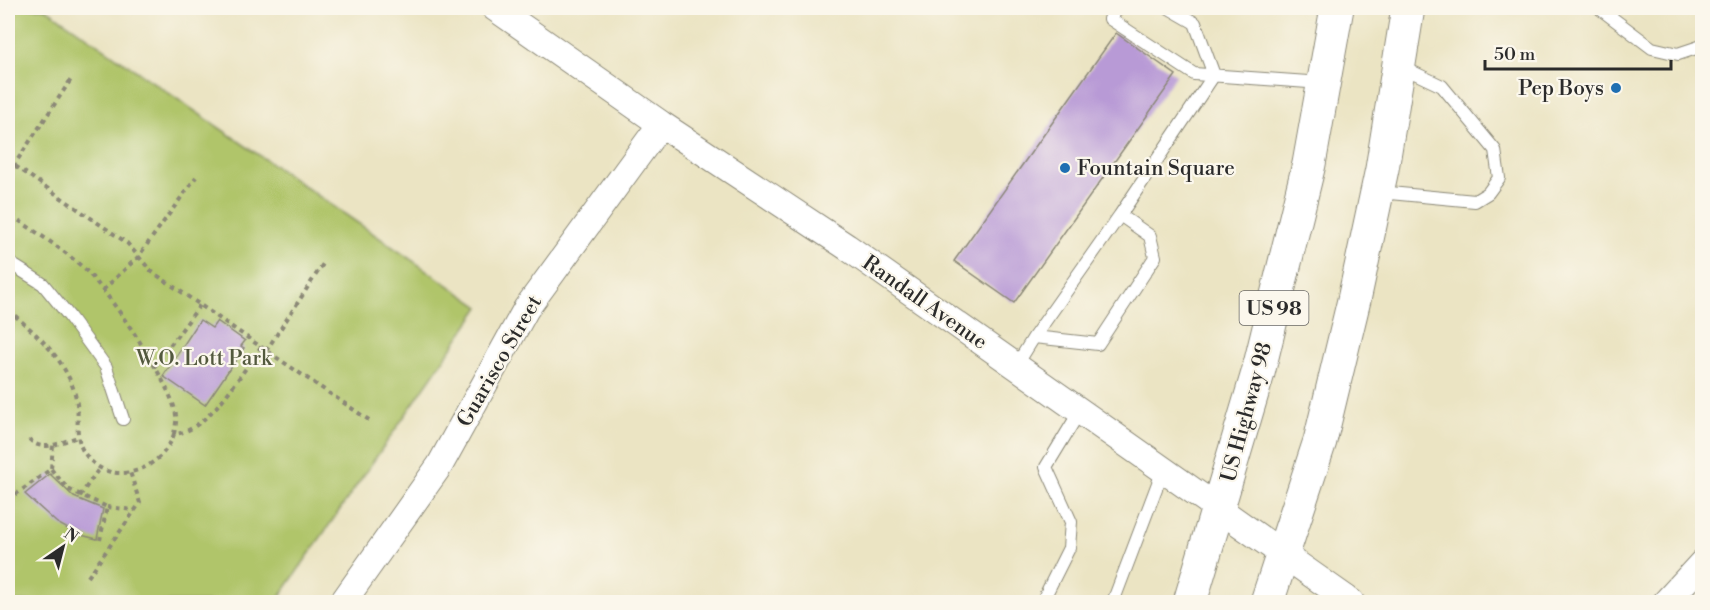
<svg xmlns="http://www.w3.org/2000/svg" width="1710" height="610" viewBox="0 0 1710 610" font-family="'Libre Bodoni',serif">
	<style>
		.green { fill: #b0c56a; stroke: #6e784a; stroke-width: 1.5 }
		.building { fill: #b89ad6 }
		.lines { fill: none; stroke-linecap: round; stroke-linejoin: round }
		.service-casing { stroke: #8b8877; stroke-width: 14 }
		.minor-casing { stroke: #8b8877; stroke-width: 28 }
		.primary-casing { stroke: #8b8877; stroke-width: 35 }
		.path { stroke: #8b8877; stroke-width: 4; stroke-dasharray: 4.5 4.5; stroke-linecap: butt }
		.service { stroke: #fff; stroke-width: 12 }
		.minor { stroke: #fff; stroke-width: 26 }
		.primary { stroke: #fff; stroke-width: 33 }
		.poi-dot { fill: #1f6fb2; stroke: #fbf7ec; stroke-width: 2 }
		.labels { text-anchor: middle; stroke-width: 4.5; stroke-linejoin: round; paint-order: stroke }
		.shield { fill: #fbf7ec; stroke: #696865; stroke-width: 1.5 }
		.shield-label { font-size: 20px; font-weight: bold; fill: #2b2b2b }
		.poi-label { font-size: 21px; fill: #2b2b2b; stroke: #fbf7ec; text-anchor: end }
		.street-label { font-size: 21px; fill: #2b2b2b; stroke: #fbf7ec }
		.park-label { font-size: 21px; fill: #53593e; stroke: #fbf7ec }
	</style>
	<rect width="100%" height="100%" fill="#fbf7ec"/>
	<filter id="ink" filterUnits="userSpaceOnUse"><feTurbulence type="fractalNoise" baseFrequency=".0167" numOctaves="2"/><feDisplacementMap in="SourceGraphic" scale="12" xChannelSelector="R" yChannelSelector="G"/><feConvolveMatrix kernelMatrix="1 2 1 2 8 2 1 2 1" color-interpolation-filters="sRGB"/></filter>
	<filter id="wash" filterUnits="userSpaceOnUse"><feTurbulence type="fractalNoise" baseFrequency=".008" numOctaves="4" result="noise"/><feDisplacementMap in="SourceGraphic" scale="24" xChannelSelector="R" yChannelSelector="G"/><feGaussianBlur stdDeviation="1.35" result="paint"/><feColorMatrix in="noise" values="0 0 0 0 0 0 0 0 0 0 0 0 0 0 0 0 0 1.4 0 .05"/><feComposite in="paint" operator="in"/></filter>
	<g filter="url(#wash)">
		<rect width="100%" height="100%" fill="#ebe4c3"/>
		<!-- green -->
		<path class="green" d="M8,8H45L480,307L276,602H8Z"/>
		<g id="blocks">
			<!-- building -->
			<path class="building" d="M1116,33L1176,75L1014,303L954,261Z
				M200,320L212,328L217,321L245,341L241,346L244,348L205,405L163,376Z
				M50,474L74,497L103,509L97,539L77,534L57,523L25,494Z"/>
		</g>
	</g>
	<g filter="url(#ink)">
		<use href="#blocks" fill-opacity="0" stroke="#8b8877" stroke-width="1.5"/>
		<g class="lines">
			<defs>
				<path id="service" d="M1118,8L1110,19L1194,74L1322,83
					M1169,8L1195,23L1214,75
					M1599,8L1652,48L1678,54L1702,46
					M1379,192L1475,201L1488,193L1499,178L1495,150L1442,86L1400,66
					M1120,215L1214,75
					M8,262L43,284L69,316L106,367L123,419
					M1016,366L1034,337L1098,344L1155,257L1150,236L1120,215L1034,337
					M1042,602L1069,548L1071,522L1046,467L1080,411
					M1113,602L1163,470"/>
				<path id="minor" d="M495,8L661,124L847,247L1351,602
					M343,602L440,465L526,309L661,124
					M1666,602L1702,563"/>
				<path id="primary" d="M1190,602L1258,373L1309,164L1337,8
					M1267,602L1320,441L1354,300L1382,169L1408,8"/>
			</defs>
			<!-- service casing -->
			<use href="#service" class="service-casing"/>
			<!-- minor casing -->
			<use href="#minor" class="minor-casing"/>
			<!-- primary casing -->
			<use href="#primary" class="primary-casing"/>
			<!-- path -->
			<path class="path" d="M8,161L127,243L151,271L261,347C241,373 208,432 174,434C175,428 177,421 176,415C173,385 104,284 79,264C57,245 31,229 8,213
				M8,174L72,78
				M103,290L138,257L196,177
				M8,310C37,334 71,363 77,404C79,419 75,434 82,449C105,491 161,473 174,434
				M261,347L369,420
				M266,351L323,264
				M154,367L200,305
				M29,439C43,454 61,441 79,437
				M51,469L68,489L107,507L100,540
				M80,496L100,467
				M8,500L51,469L53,445
				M107,507L135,510
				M88,577L140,503L130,472"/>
			<!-- service -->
			<use href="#service" class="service"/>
			<!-- minor -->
			<use href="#minor" class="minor"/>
			<!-- primary -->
			<use href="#primary" class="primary"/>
		</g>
	</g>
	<!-- markers -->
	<g class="poi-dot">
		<circle cx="1616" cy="88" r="6"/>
		<circle cx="1065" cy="168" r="6"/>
	</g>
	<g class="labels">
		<!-- shield labels -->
		<rect class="shield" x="1239.5" y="291" width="69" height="34" rx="4.5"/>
		<g class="shield-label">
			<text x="1274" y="315">US 98</text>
		</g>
		<!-- poi labels -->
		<g class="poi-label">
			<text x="1604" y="95">Pep Boys</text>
			<text x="1077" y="175" text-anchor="start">Fountain Square</text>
		</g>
		<!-- street labels -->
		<g class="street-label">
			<text transform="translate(925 302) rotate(35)" y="7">Randall Avenue</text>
			<text transform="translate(499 361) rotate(-60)" y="7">Guarisco Street</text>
			<text transform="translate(1246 412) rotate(-75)" y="7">US Highway 98</text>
		</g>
		<!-- park labels -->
		<g class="park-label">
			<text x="204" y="365">W.O. Lott Park</text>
		</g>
	</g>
	<!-- margin -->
	<rect width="1710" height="610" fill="none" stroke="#fbf7ec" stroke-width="30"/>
	<!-- north arrow -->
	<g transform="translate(63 547) rotate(35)" stroke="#fbf7ec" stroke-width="4.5" paint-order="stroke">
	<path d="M0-4.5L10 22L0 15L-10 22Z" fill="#2b2b2b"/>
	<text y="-9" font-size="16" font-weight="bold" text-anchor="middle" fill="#2b2b2b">N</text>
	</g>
	<!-- scale -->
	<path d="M1485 60v9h186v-9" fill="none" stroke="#2b2b2b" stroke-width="3"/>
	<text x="1494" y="60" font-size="18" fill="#2b2b2b" stroke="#fbf7ec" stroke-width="4.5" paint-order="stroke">50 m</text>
</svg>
